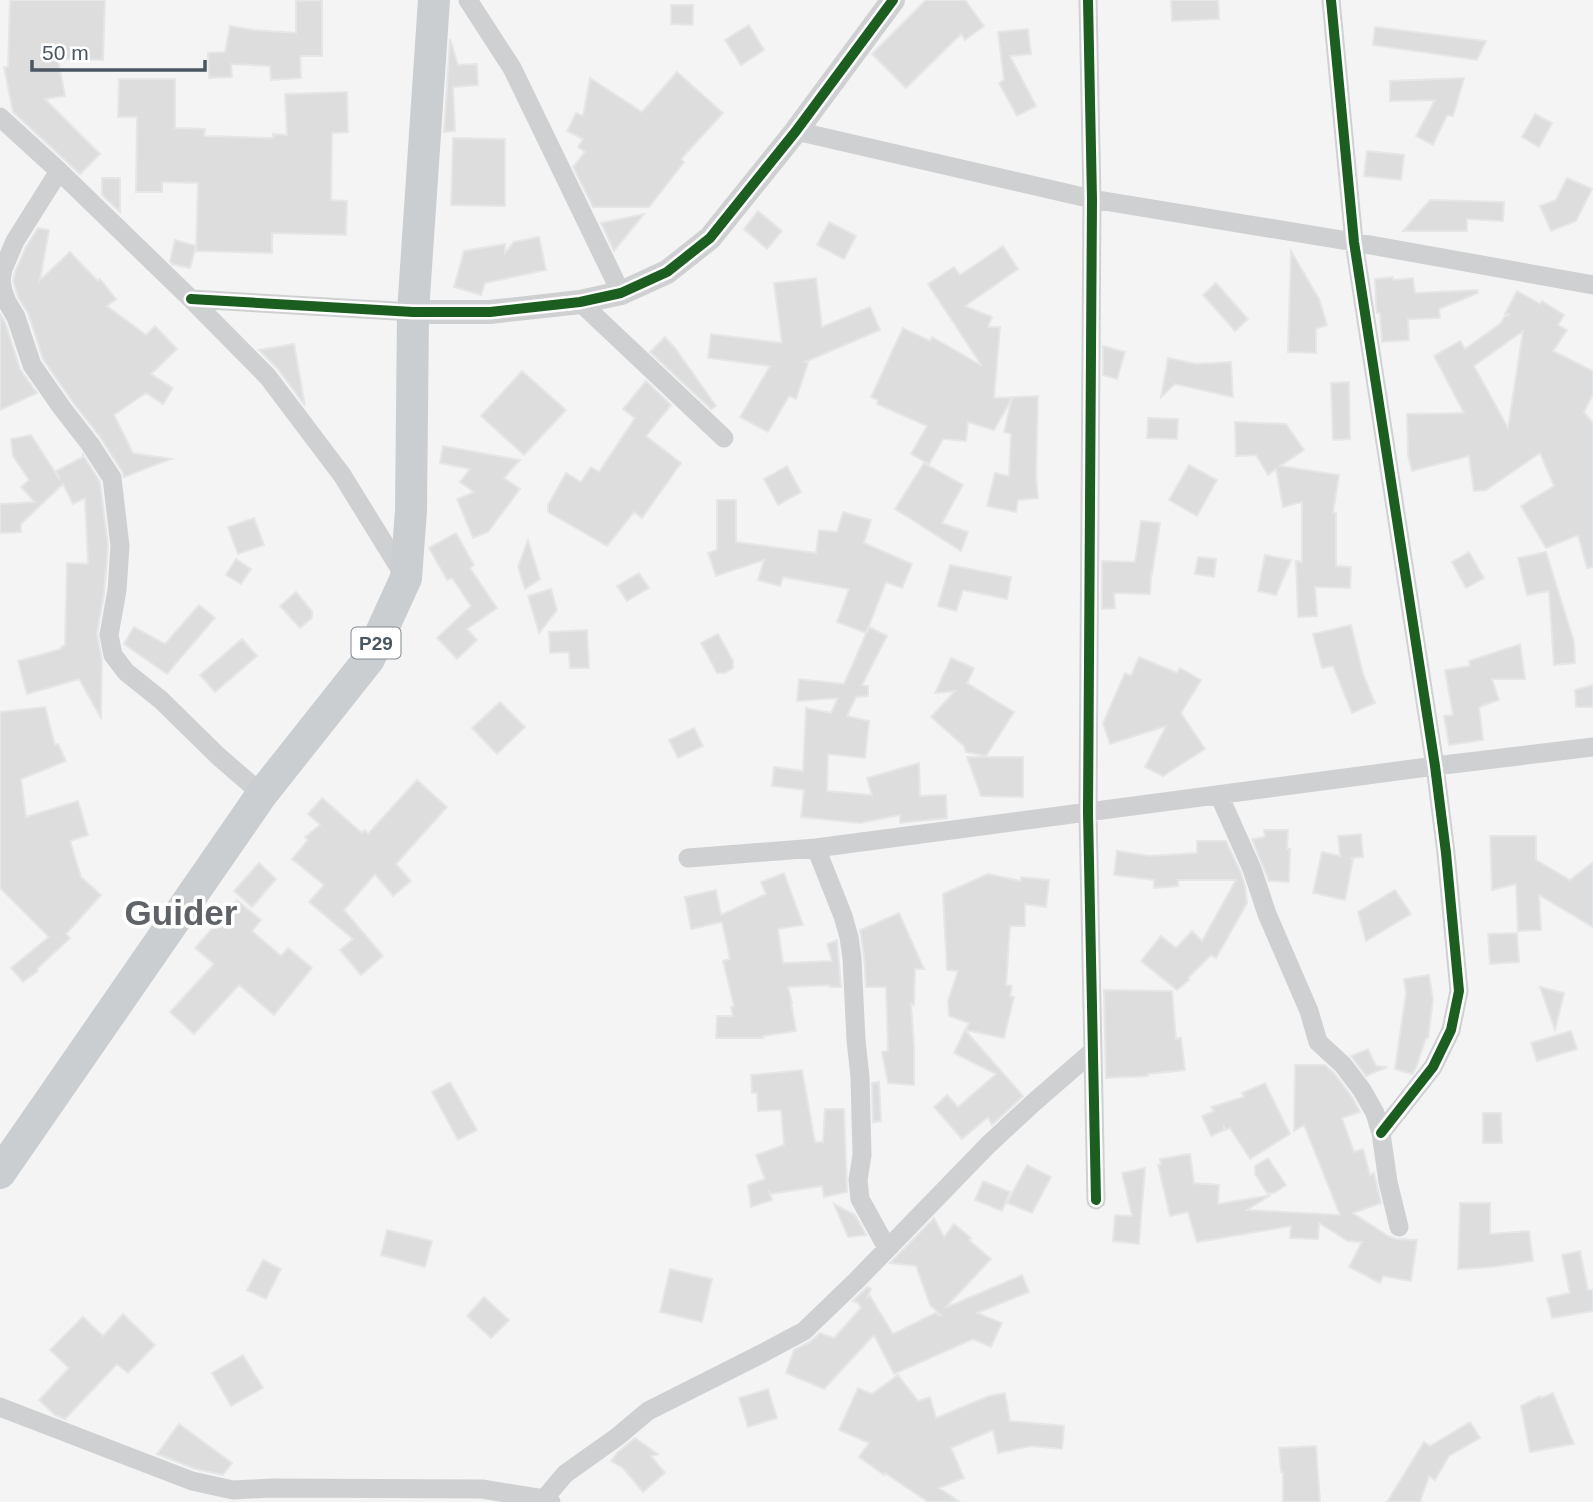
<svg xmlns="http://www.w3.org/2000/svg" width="1593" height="1502" viewBox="0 0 1593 1502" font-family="Helvetica,sans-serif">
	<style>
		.building { fill: #ddddde; stroke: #e5e6e7; stroke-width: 2; fill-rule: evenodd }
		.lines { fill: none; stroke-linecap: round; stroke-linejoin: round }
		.minor { stroke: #ced0d2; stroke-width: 19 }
		.tertiary { stroke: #ced0d2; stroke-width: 24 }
		.primary { stroke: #caced1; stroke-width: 32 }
		.cycleway-casing { stroke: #fff; stroke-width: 15 }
		.cycleway { stroke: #1b5e20; stroke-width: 10 }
		.labels { text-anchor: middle; stroke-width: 7; stroke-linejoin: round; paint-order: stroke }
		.shield { fill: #fff; stroke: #808990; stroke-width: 2 }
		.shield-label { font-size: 19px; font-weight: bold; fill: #4a5661 }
		.town-label { font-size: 35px; font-weight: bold; fill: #5f6368; stroke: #fff }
	</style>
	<rect width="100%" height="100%" fill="#f4f4f4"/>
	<!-- building -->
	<path class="building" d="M10,0H105L103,60L58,59L65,96L45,99L100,154L80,174L13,112L4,67H8Z
		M322,0V56H300L301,78L271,80L270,66L231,64L232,77L209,78L208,53L225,52L230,26L253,30L296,33V1Z
		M926,0H965L984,26L965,40L961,34L906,88L872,54Z
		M1171,0H1218L1219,19L1172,21Z
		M671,5H693V25L671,24Z
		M749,25L764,50L741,65L725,40Z
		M1375,27L1486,41L1477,60L1373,45Z
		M1028,29L1031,54L1010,56L1036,106L1017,116L999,83L1004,80L998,32Z
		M450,39L458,65L477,64L478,85L453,87L455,131L444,132Z
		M677,72L723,113L681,159L684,162L649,207H593L573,167L585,152L578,147L583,139L567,131L576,113L583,116L590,78L642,112Z
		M1464,78L1453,116L1447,115L1433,145L1416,136L1435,100L1390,101V81Z
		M119,79H175V128L205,129L204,136L273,138V134L287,135L285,94L347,92L348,132L332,133L331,200L347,201L346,235L272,233V253L196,251L198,183L162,182V192H136L137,117H118Z
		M1535,114L1552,123L1539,147L1522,137Z
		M453,138L505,139V206L451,205Z
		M1367,151L1404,155L1401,180L1364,176Z
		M102,178H120V212L102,195Z
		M1567,178L1592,189L1576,221L1551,231L1540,206L1556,200Z
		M1430,200L1504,202L1503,221L1467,219V231H1403Z
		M758,211L782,231L767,249L744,229Z
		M644,214L614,251L601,223Z
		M829,222L856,236L844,259L817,245Z
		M38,228L49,230L40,280L70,252L98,281L100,279L116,299L107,306L146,335L155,326L177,349L151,374L173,388L163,404L146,393L114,415L133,453L171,459L124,477L122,471L100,437L72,401L43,359L28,313L18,297L13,281L15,272L26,247Z
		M539,237L546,270L485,283L481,295L454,287L464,251L505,244V253L514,242Z
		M175,240L196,246L190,268L172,264L170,261Z
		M1003,246L1018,269L965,306L992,317L988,327H1000L994,398L1038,396L1036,476L1038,498L1018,500L1016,512L987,506L995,473L1009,476L1011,434L1004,432L1012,398L994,430L968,422L966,441L943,439L929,464L911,454L927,426L877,404L878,400L871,397L903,328L930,341L932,337L982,366L928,284L954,267L960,275Z
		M1291,251L1319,299L1327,325L1316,329V353L1288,352Z
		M1393,277V280L1413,278L1415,293L1477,290L1478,293L1439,309L1440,318L1408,319L1409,340L1382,342L1380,313H1377L1376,306L1375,279Z
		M816,278L822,327L870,307L880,330L805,362L808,363L796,399L789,396L768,432L740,417L770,366L708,358L711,334L782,343L774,283Z
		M1216,283L1248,319L1235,331L1203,295Z
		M1517,291L1540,304L1542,301L1564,315L1558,325L1567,330L1553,351L1593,371V394L1584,412L1593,423V567L1587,568L1578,535L1546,548L1521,506L1554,486L1540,453L1486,490L1474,491L1469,456L1412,471L1408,455L1407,414L1464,413L1434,356L1460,341L1465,349L1501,323L1504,317L1510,314H1505ZM1523,331L1508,428L1474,366Z
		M0,314L5,322L20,369L37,393L0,410Z
		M665,337L675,348L716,406L711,409L650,352Z
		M294,344L305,406L278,369L259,350Z
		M1103,346L1125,352L1117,379L1103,375Z
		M1168,358L1196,364L1231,362L1233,397L1175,384L1161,397Z
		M522,371L566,410L524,455L481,416Z
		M646,381L671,405L646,436L681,463L642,518L634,512L607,546L548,512V505L566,473L581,482L591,467L599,472L635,418L623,409Z
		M1349,382L1350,439L1333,440L1331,383Z
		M1148,418L1178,419L1177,439L1147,438Z
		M1235,422L1286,424L1304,450L1280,466L1339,475L1333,513H1336V566L1351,567L1350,588L1315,587L1317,616L1298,617L1296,561L1302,562V502L1283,507L1276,469L1268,475L1256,455L1236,456Z
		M31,435L60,480L56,471L83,457V455L100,482L108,546L104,594L97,633L102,660L101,718L79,679L27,694L18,661L61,649V647L65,645L67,563L88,564L85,498L73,504L63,484L21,524V532L0,533V504L35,502L21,487L29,480L13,456L11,439Z
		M443,446L520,460L504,478L520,489L488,532L473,538L457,499L474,492L460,482L470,469L440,463Z
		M924,463L963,485L942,523L968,532L961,551L895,509Z
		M1189,465L1217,480L1197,516L1169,500Z
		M787,466L801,492L778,505L764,479Z
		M717,500H736V542L816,553L819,530L837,532L843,512L871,520L864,543L912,564L902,588L886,582L866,633L837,622L849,589L783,577L780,586L758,580L764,560L716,576L708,553L717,550Z
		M254,518L264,545L238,554L228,527Z
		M1141,521L1160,523L1152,574L1151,573L1150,594L1114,593L1115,608L1102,609V561L1135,562Z
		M456,533L474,565L470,568L497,608L467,629L477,640L457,659L437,638L471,606L452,578L447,580L429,548Z
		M528,540L540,579L525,589L518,567Z
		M1469,552L1484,578L1466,588L1452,562Z
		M1546,552L1574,642L1575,663L1554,665L1549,591L1527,595L1518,558Z
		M1265,555L1291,560L1276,595L1258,591Z
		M1198,557L1216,559L1214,577L1195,574Z
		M236,559L251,569L241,584L226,575Z
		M950,565L1011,577L1007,599L963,590L956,611L938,606Z
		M639,573L649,588L627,601L617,586Z
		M551,589L557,610L539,633L528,596Z
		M296,592L312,611V618L300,628L280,606Z
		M199,605L215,618L167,674L124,644L134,627L165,644Z
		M1351,625L1363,674L1375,703L1352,713L1333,666L1322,668L1313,634Z
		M869,627L887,636L862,685L868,686V696L856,697L847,716L869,721L865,758L828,754L827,791L872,795L867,778L919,763L920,796L946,795L947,818L900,823V815L860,823L801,817L804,790L772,786L774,767L803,771L806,708L831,713L838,698L797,701L799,679L844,684Z
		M587,630L589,668H570L569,652L550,653L549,632Z
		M718,634L733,661V668L725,673H717L701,643Z
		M242,639L257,656L215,692L200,675Z
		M1520,644L1525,679H1492L1499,700L1479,707L1483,740L1449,745L1444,716L1453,715L1445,670L1470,666L1469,661Z
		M1139,657L1177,673L1180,668L1201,680L1181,713L1205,749L1163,776L1145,767L1166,726L1110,744L1103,723L1125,673L1131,676Z
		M951,658L974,668L967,683L1014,712L986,756L966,752L964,746L931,717L955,691L935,693Z
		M1593,685V707H1576L1575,690Z
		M500,702L525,727L497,754L472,728Z
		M45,707L55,745L58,744L66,761L21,779L26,817L78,801L88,835L70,841L81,877L101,895L66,934L70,938L37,969L38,971L23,982L11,968L49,937L0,888V712Z
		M694,728L703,746L678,758L669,740Z
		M967,757H1023V797L981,796Z
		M417,780L447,807L396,864L411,881L393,896L375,874L344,910L383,956L361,975L340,950L353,939L309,902L324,885L292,859L308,840L305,837L320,825L308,814L322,798L362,833L365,830L368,834Z
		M1264,830H1288L1287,849H1290L1289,882L1269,881L1252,839L1265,837Z
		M1361,834L1363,857L1350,858L1353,859L1345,900L1313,893L1322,852L1340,856L1338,836Z
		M1490,836H1536V860L1570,880L1593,862V927L1539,895L1541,930L1518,931L1516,884L1492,890Z
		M1197,841H1226L1241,873L1245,886L1247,903L1216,958L1211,955L1188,978L1189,980L1177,990L1141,961L1161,936L1176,948L1192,931L1202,941L1236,880H1178V886L1154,888V880L1114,875L1117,851L1150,856L1197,853Z
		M259,863L276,879L252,907L234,891Z
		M784,873L803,925L778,929L783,963L832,961L827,944L837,940L841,987H830V985L788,987L792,1003H791L796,1031L763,1036V1038H716L717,1016H733L731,1007L734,1006L723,961L730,959L722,922L691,929L685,897L716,890L721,915L766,894L761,882Z
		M988,874L1021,881V877L1049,880L1046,907L1025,904V926H1010L1006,985L1012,986L1010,996L1014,997L1004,1038L966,1030L969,1023L949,1016L948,1001L958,971L947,970L943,894Z
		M1395,890L1411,914L1366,941L1358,912Z
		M237,900L261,920L252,931L281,956L288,948L312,968L274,1015L239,985L194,1034L170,1012L214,964L195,948Z
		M899,913L924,969H915L914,1005L911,1004L914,1046V1085L888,1083L882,1052L888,1051L886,987H866L864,956L860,930Z
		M1517,933L1519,962L1490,964L1488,934Z
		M1429,975L1433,1000L1428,1038H1426L1416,1068L1412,1074L1395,1069L1406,993L1404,979Z
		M1540,987L1564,993L1555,1030Z
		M1104,990L1172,991L1176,1039L1181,1038L1185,1070L1148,1074V1076L1106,1078Z
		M965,1030L1023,1096L992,1125L988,1117L962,1139L934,1107L947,1095L958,1107L996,1074L954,1053Z
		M1571,1031L1577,1049L1537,1061L1531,1043Z
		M1368,1049L1376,1066L1387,1067L1366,1076L1351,1056Z
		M1295,1065H1325L1334,1073L1352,1097L1360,1112L1342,1118L1354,1152L1363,1149L1370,1175L1374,1173L1381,1203L1353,1213L1388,1236L1396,1239L1417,1240L1411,1281L1383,1276L1380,1283L1349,1267L1362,1242L1348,1241L1319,1223L1318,1239L1290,1238L1291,1226L1197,1242L1188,1212L1170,1216L1158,1165H1161L1160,1159L1190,1154L1194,1183L1219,1185L1218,1204L1271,1195L1247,1210L1340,1215L1304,1125L1294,1131Z
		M802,1070L815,1142H823L825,1109H844L847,1192L824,1197L822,1186L770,1194L769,1190L772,1200L751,1207L748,1185L765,1179L756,1155L784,1145L781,1110L758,1111L757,1093H752L751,1075Z
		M450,1082L477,1130L458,1140L432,1092Z
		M879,1082L881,1121L873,1122L872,1083Z
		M1265,1083L1290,1134L1250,1159L1230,1128L1226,1130L1224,1127V1130L1211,1136L1202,1116L1214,1111L1211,1107L1244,1097L1242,1093Z
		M1483,1113H1501L1502,1143H1483Z
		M1268,1158L1286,1185L1274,1193H1267L1255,1174V1166Z
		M1027,1165L1051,1177L1032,1213L1007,1203Z
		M1145,1168L1139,1244L1113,1241L1115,1215L1132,1216L1122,1173Z
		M983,1181L1010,1192L1002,1211L975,1200Z
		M1460,1203H1490V1234L1529,1231L1533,1261L1492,1267L1458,1269Z
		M834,1204L855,1215L866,1235L848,1237Z
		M934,1218L944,1237L954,1224L971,1238L969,1240L991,1259L945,1308L1022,1275L1029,1292L977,1313L1002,1323L991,1347L973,1339L894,1374L874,1335L824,1389L786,1373L794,1350L810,1342L820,1333L834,1338L861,1308L858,1303L853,1301L867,1287L871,1289L867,1298L870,1296L893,1334L935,1313L942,1316L930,1305L916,1266L890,1263Z
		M387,1230L432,1241L425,1267L381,1255Z
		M1580,1251L1588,1290H1593V1311L1552,1318L1547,1298L1570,1293L1562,1255Z
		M263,1260L281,1269L266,1299L247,1290Z
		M670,1269L712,1279L702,1322L660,1312Z
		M484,1297L509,1320L491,1338L467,1316Z
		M123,1314L155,1345L128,1373L117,1364L65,1419L55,1415L39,1400L69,1368L50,1350L83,1317L103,1336Z
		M243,1355L263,1388L231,1406L212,1373Z
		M898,1375L918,1401L930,1397L936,1418L989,1396L1005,1393L1010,1421L1064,1426L1062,1449L1031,1446L998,1453L993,1430L951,1448L964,1478L939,1488L960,1502H928L885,1473L884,1475L859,1457L869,1443L839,1430L858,1388L872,1394Z
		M768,1389L777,1418L748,1427L739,1398Z
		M1553,1393L1574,1444L1530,1452L1521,1406L1540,1396L1541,1398Z
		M1470,1422L1480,1438L1449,1456L1435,1480L1429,1476L1420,1502H1387L1424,1442L1430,1446Z
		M179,1424L232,1463L223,1475L196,1469L157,1454Z
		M635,1438L658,1454L651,1456L665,1473L643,1492L623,1468L611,1461L618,1452Z
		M1316,1446L1320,1502H1283V1472H1281L1279,1448Z"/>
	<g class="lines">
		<!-- minor -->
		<path class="minor" d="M468,0L512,68L621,293
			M1088,0L1092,199L1088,813L1096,1200
			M1331,0L1354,242L1435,766L1446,853L1459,991L1451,1030L1433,1067L1381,1133
			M0,117L59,171L191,299L268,377L342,475L405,577
			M796,131L1092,199L1354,242L1593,285
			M59,171L15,241L3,269L1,281L3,291L7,302L16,317L32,365L62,408L90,444L112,478L120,546L117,590L109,635L113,655L126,672L161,700L218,756L262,794
			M191,299L413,312
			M580,302L724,438
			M1219,795L1252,869L1267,914L1309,1011L1318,1042L1343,1065L1362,1090L1375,1113L1381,1133L1388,1182L1399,1227
			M816,848L843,916L849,937L852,958L856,1040L860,1077L862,1155L858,1180L860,1199L887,1248
			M688,858L816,848L1435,766L1593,747
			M0,1407L192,1481L233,1490L272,1488L482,1489L544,1499L551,1502
			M544,1499L565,1474L617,1437L648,1411L765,1352L804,1331L856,1281L988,1145L1032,1104L1093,1051"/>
		<!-- tertiary -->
		<path class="tertiary" d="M413,312H490L580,302L621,293L667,272L710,238L796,131L893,0"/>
		<!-- primary -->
		<path class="primary" d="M0,1173L262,794L369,659L406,578L411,510L413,312L434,0"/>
		<defs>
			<path id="cycleway" d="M1088,0L1092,199L1088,813L1096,1200
				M1331,0L1354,242L1435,766L1446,853L1459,991L1451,1030L1433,1067L1381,1133
				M191,299L413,312H490L580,302L621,293L667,272L710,238L796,131L893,0"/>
		</defs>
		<!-- cycleway casing -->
		<use href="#cycleway" class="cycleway-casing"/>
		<!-- cycleway -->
		<use href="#cycleway" class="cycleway"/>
	</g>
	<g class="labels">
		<!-- shield labels -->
		<rect class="shield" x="351.5" y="627.5" width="49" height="31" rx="5"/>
		<g class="shield-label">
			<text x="376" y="650">P29</text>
		</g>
		<!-- town labels -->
		<g class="town-label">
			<text x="181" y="925">Guider</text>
		</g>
	</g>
	<!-- scale -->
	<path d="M32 60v10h173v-10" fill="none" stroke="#4a5661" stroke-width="3.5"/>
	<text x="42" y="60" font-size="21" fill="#4a5661" stroke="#ffffff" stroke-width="5" paint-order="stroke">50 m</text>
</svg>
